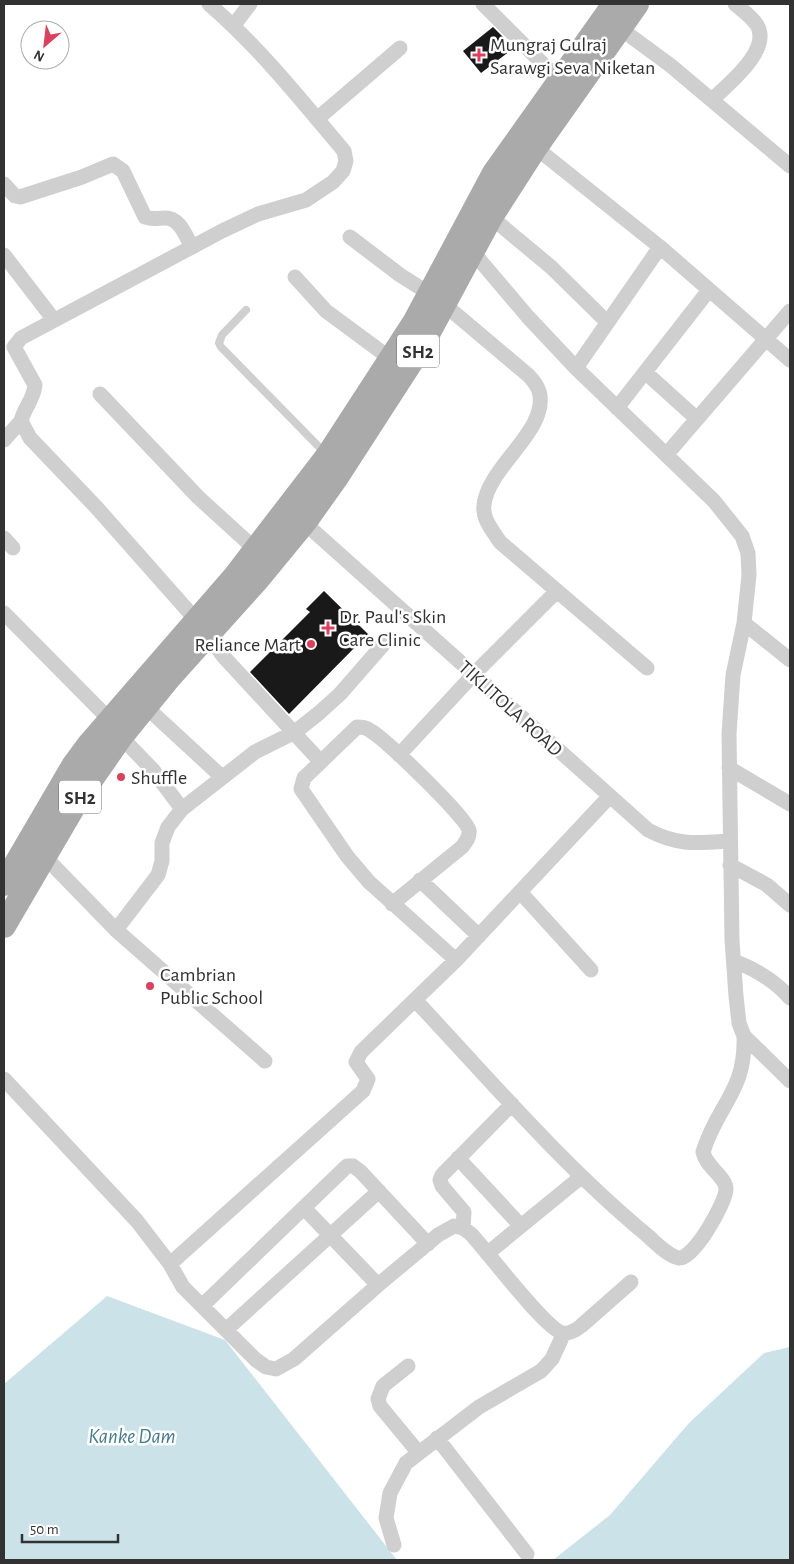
<svg xmlns="http://www.w3.org/2000/svg" width="794" height="1564" viewBox="0 0 794 1564" font-family="'Alegreya Sans',sans-serif">
	<style>
		.water { fill: #cce2e9 }
		.building { fill: #191919 }
		.lines { fill: none; stroke-linecap: round; stroke-linejoin: round }
		.service { stroke: #cfcfcf; stroke-width: 8 }
		.minor { stroke: #cfcfcf; stroke-width: 15 }
		.primary { stroke: #aaa; stroke-width: 24 }
		.poi-dot { fill: #db415e; stroke: #fff; stroke-width: 2 }
		.labels { text-anchor: middle; stroke-width: 5; stroke-linejoin: round; paint-order: stroke }
		.shield { fill: #fff; stroke: #707070; stroke-width: 1 }
		.shield-label { font-size: 19px; font-weight: bold; fill: #323232 }
		.poi-label { font-size: 20px; fill: #323232; stroke: #fff; text-anchor: start }
		.street-label { font-size: 20px; fill: #323232; stroke: #fff }
		.water-label { font-size: 21px; font-style: italic; fill: #447b90; stroke: #fff }
	</style>
	<rect width="100%" height="100%" fill="#fff"/>
	<!-- water -->
	<path class="water" d="M107,1296L225,1340L397,1560H4V1384Z
		M790,1347V1560H553L610,1515L689,1423L764,1353Z"/>
	<!-- building -->
	<path class="building" d="M493,27L514,48L481,73L463,51Z
		M324,591L368,634L289,714L250,672L310,612L306,609Z"/>
	<g class="lines">
		<!-- service -->
		<path class="service" d="M246,310L222,335L219,343L221,347L326,454"/>
		<!-- minor -->
		<path class="minor" d="M483,4L560,81
			M234,25L250,4
			M621,29L670,65L790,166
			M712,100C728,84 772,50 757,25C752,17 742,10 735,4
			M317,119L400,48
			M530,143L660,247L790,360
			M4,184L15,196L20,197L82,177L113,164L123,171L145,217C153,220 157,218 165,218C180,218 185,235 192,247
			M491,217L551,267L607,322
			M350,237L400,275L430,294
			M472,251L528,317L576,368L714,501L742,536L748,553L749,575L744,623L733,675L729,734L732,940L736,996L739,1023L744,1036L790,1081
			M4,255L54,320
			M295,277L326,311L391,359
			M445,305L528,375C532,379 537,385 539,391C550,430 488,466 484,505C482,519 493,531 500,542L647,668
			M576,368L660,247
			M645,372L697,419
			M100,394L198,497L256,550
			M617,408L709,290
			M4,440L21,421
			M666,455L790,311
			M299,518L648,830C678,846 697,843 730,841
			M4,538L13,548
			M4,613L109,719
			M197,621L97,508L30,438L21,421C24,408 34,399 35,385L14,347L21,338L222,231L258,214L306,200L333,182L343,171L346,161L344,151C301,100 260,48 209,4
			M744,623L790,660
			M208,635L223,656L320,761
			M145,706L222,777
			M121,737L153,770L182,809
			M399,755L474,674L557,591
			M729,768L790,804
			M45,857L116,930L265,1061
			M730,865L767,885L790,905
			M420,880L479,936
			M521,893L591,970
			M392,904L462,847C466,842 470,837 469,830C466,817 386,740 371,731C366,727 362,727 357,727L304,778L301,789L347,856L369,882L456,960
			M116,930L158,875L162,861V843L168,827L182,809L255,752L295,732L319,713L340,694L388,639
			M734,961C755,969 775,981 790,998
			M416,1001C491,1081 563,1166 648,1236C656,1243 668,1256 679,1258C693,1260 726,1203 726,1189C726,1177 706,1167 703,1152C717,1105 746,1092 744,1036
			M4,1079L137,1221L170,1264L183,1287L256,1360L266,1367L276,1369L294,1359L378,1285L438,1235L454,1226L463,1228L471,1234C487,1251 546,1330 563,1333C570,1334 576,1330 581,1326L631,1282
			M458,1158L521,1226
			M304,1208L378,1285
			M463,1228L464,1212L442,1186L440,1180L442,1175L512,1104
			M488,1253L581,1177
			M170,1264L363,1091L368,1079L356,1062L361,1052L456,960L609,797
			M203,1305L347,1166H353L360,1171L428,1244
			M227,1329L379,1191
			M408,1366L383,1386L378,1399L380,1406L418,1452
			M437,1438L527,1554
			M394,1545L386,1518L390,1493L406,1463L479,1407L541,1371L552,1359L564,1333"/>
		<!-- primary -->
		<path class="primary" d="M4,884L73,766L90,743L235,576L328,455L415,321L494,173L614,4
			M4,926L80,796L121,737L170,677L259,578L305,522L337,477L421,347L491,217L536,147L637,4"/>
	</g>
	<!-- markers -->
	<g class="poi-dot">
		<path d="M476.5 47.5h5v5h5v5h-5v5h-5v-5h-5v-5h5z"/>
		<path d="M325.5 620.5h5v5h5v5h-5v5h-5v-5h-5v-5h5z"/>
		<circle cx="311" cy="644" r="5"/>
		<circle cx="121" cy="777" r="5"/>
		<circle cx="150" cy="986" r="5"/>
	</g>
	<g class="labels">
		<!-- shield labels -->
		<g class="shield">
			<rect x="397" y="334.5" width="42" height="33" rx="4"/>
			<rect x="59" y="780.5" width="42" height="33" rx="4"/>
		</g>
		<g class="shield-label">
			<text x="418" y="358">SH2</text>
			<text x="80" y="804">SH2</text>
		</g>
		<!-- poi labels -->
		<g class="poi-label">
			<text x="490" y="51">Mungraj Gulraj<tspan x="490" dy="23">Sarawgi Seva Niketan</tspan></text>
			<text x="339" y="623">Dr. Paul's Skin<tspan x="339" dy="23">Care Clinic</tspan></text>
			<text x="301" y="651" text-anchor="end">Reliance Mart</text>
			<text x="131" y="784">Shuffle</text>
			<text x="160" y="981">Cambrian<tspan x="160" dy="23">Public School</tspan></text>
		</g>
		<!-- street labels -->
		<g class="street-label">
			<text transform="translate(511 708) rotate(42)" y="7">TIKLITOLA ROAD</text>
		</g>
		<!-- water labels -->
		<g class="water-label">
			<text x="132" y="1443">Kanke Dam</text>
		</g>
	</g>
	<!-- border -->
	<rect width="794" height="1564" fill="none" stroke="#323232" stroke-width="10"/>
	<!-- north arrow -->
	<g transform="translate(45 45) rotate(208)"><circle r="24" fill="#ffffff" stroke="#adadad"/>
	<path d="M0-4L9 19L0 12L-9 19Z" fill="#db415e"/>
	<text y="-8" font-size="14" font-weight="bold" text-anchor="middle" fill="#323232">N</text>
	</g>
	<!-- scale -->
	<path d="M22 1534v8h96v-8" fill="none" stroke="#323232" stroke-width="2.5"/>
	<text x="30" y="1534" font-size="15" fill="#323232" stroke="#ffffff" stroke-width="4" paint-order="stroke">50 m</text>
</svg>
